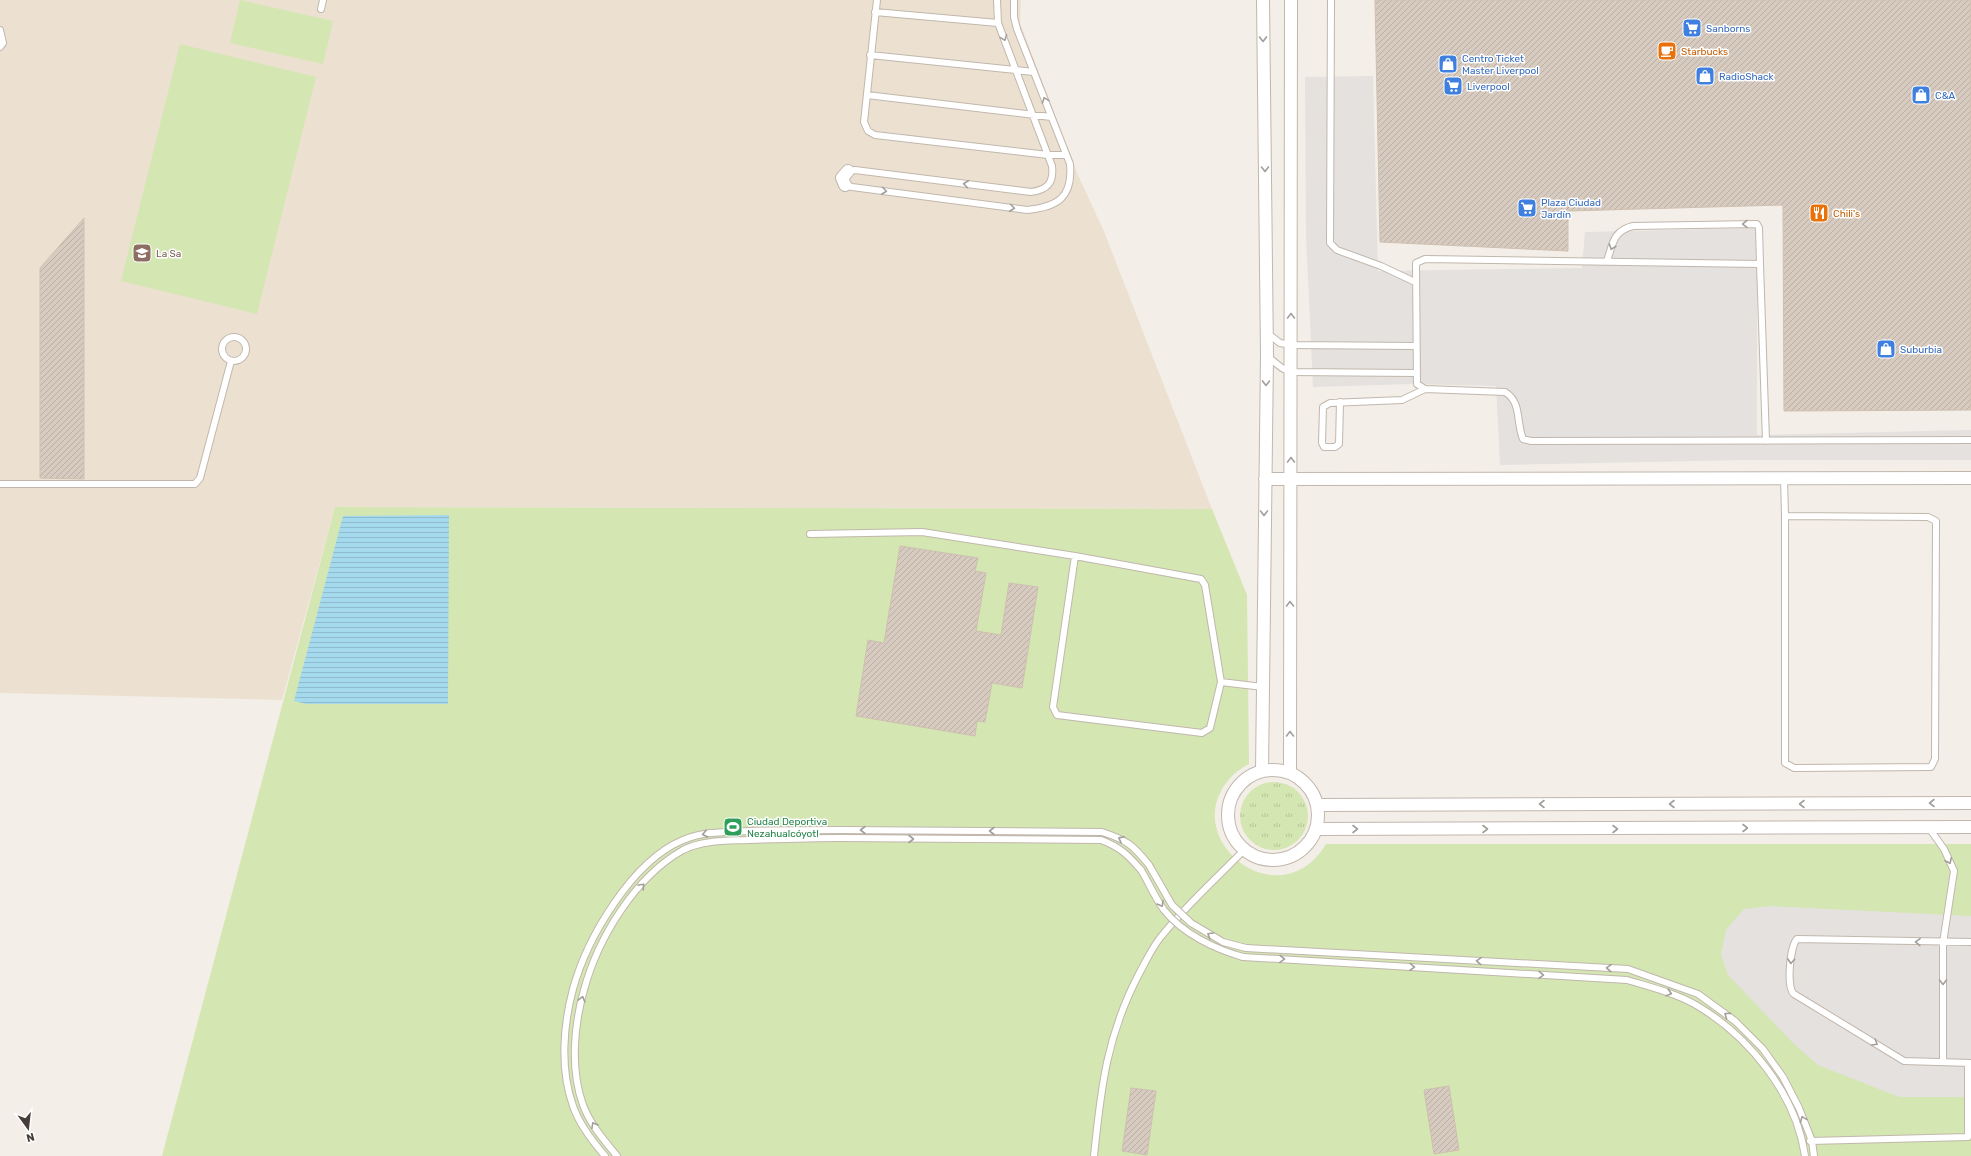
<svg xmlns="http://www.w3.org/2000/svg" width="1971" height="1156" viewBox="0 0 1971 1156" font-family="Rubik,sans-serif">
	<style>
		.education { fill: #ece1d1 }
		.grass { fill: url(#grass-tufts) }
		.park { fill: #d4e6b1 }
		.parking { fill: #e4e1df }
		.water { fill: url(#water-rules) }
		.building { fill: url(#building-hatch); stroke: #cfbfb0 }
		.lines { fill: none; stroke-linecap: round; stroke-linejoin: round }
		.service-casing { stroke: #c1b7ad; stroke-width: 8 }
		.minor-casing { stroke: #c1b7ad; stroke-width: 14 }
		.service { stroke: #fff; stroke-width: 6 }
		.minor { stroke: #fff; stroke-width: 12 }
		.service-bridge-casing { stroke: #c1b7ad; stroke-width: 8; stroke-linecap: butt }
		.service-bridge { stroke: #fff; stroke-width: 6 }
		.oneway { stroke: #a29e9a }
		.labels { text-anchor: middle; stroke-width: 3; stroke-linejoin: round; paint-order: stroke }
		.shop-label { font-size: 10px; fill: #366cbe; stroke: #fff; text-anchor: start }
		.food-label { font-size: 10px; fill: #c56008; stroke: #fff; text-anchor: start }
		.education-label { font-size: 10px; fill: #785e54; stroke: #fff; text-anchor: start }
		.leisure-label { font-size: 10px; fill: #27864d; stroke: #fff; text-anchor: start }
	</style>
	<defs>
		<pattern id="grass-tufts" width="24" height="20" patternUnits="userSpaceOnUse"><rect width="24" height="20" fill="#d4e6b1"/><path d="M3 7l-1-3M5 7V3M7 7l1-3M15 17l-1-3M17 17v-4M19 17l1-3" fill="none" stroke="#b7c699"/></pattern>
		<pattern id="water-rules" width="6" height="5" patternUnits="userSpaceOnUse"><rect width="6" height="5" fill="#a5d9ee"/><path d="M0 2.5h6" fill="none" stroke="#8fbbcd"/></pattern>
		<pattern id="building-hatch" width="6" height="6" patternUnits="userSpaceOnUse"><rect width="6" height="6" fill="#d7cbc0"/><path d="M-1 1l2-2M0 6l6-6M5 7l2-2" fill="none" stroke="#baafa6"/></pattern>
	</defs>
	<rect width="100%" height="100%" fill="#f3eee7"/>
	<!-- education -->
	<path class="education" d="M0,0H1021L1020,23L1077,173L1103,229L1212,509L335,507L282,700L0,693Z"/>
	<!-- grass -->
	<path class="grass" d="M1240 816a34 34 0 1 1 68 0a34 34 0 1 1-68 0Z"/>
	<!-- park -->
	<path class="park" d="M240,0L333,21L323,64L230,43Z
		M180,44L316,77L257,314L121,281Z
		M335,507L1212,509L1247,595L1249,764C1244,767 1238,770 1234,774C1171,835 1279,923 1326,844H1971V1156H162Z"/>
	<!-- parking -->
	<path class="parking" d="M1373,76L1378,271L1582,268L1585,232L1757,228V435L1971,430V460H1743L1500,465L1496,386L1411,384L1313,387L1306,235L1305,77Z
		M1770,906L1971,916V1097H1899L1818,1065L1792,1042L1728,975L1721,955L1726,930L1744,909Z"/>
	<!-- water -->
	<path class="water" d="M449,515L448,704H307L294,701L343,516Z"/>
	<!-- building -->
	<path class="building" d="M1375,0H1971V410L1784,411L1783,205L1568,211V251L1380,242Z
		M84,218V479L40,478V268Z
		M900,546L978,558L975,571L986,573L976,631L1001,635L1009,583L1038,587L1022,688L992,683L985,722L977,721L975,736L856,716L868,640L884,643Z
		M1449,1086L1459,1150L1434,1154L1424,1090Z
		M1131,1088L1156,1091L1147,1155L1122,1151Z"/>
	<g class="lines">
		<defs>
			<path id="service" d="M877,0L864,122L868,131L875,135L1048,155H1066
				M1331,0L1330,243L1337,250L1381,266L1415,282
				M321,9L323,0
				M875,12L998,23
				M0,30L3,43L0,47
				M870,55L1034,72
				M867,95L1051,117
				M848,171L855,170L1031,192C1047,190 1054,183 1052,166L998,23L997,0
				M845,185L852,187L1027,210C1058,207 1073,197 1070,164L1017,29L1014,17V0
				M1607,261C1613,243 1613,231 1633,226L1757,224L1759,228L1760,264
				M1267,333L1280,343L1291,345L1416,346
				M222 349a12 12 0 1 1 24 0a12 12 0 1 1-24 0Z
				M1268,357L1282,368L1291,372L1416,373
				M1340,402L1339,444L1335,447H1324L1322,443L1323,407L1330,403L1402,400L1425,389
				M1766,441L1760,264L1425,259L1416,263L1417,384L1425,389L1505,392C1522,402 1516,423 1523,439L1531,441L1971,440
				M1784,477L1785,516
				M0,484H195L200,478L231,361
				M1785,516L1928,517L1936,521L1935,759L1931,767L1794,768L1785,763Z
				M810,534L922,532L1075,556L1053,707L1057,715L1202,733L1210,728L1221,682L1263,687
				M1075,556L1201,579L1205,585L1221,682
				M1929,828L1944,849L1954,871L1943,943V1062
				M1971,942L1797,939C1790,946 1786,988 1794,994L1904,1061L1971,1063
				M1246,948L1628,969L1698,994L1735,1021L1763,1049L1783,1077L1799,1108L1812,1141L1814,1156
				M1243,957L1627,980C1650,987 1675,993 1696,1005C1749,1036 1796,1094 1805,1156
				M1810,1141L1968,1137V1063
				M605,1156C593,1142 579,1124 573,1106C560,1070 563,1026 573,989C587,938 632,861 683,840C705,831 727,832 749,831C780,830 810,830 841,830C928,830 1015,831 1102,832C1127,840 1133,845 1149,865
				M617,1156C604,1140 590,1124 583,1105C570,1069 574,1025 584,990C598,938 635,877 683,850C703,840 726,841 748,840C779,839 810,838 841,838C928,839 1014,839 1101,840C1120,847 1128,855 1141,870
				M1094,1156C1101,1087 1107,1034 1140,972C1146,961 1152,948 1160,938C1185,906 1216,879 1244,850"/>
			<path id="minor" d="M845,185L842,178L848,171
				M1265,479L1971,478
				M1228 815a45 45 0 1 1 90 0a45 45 0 1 1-90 0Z
				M1262,771L1267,355L1263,0
				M1290,773L1291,0
				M1318,805L1971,803
				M1316,829L1971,827"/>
		</defs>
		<!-- service casing -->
		<use href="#service" class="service-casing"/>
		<!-- minor casing -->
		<use href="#minor" class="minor-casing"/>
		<!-- service -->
		<use href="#service" class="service"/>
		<!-- minor -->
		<use href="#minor" class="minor"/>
		<defs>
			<path id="service-bridge" d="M1149,865L1172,905L1191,923L1223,942L1246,948
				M1141,870C1149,883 1155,898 1164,910C1183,934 1215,949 1243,957"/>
		</defs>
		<!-- service-bridge casing -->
		<use href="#service-bridge" class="service-bridge-casing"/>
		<!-- service-bridge -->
		<use href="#service-bridge" class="service-bridge"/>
	</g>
	<!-- one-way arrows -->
	<defs><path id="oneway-chevron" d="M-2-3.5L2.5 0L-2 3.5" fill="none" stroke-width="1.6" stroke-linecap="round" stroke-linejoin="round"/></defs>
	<g class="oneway">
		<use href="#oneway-chevron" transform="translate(1004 38) rotate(69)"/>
		<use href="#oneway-chevron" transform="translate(1263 39) rotate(89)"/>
		<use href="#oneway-chevron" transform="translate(1045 100) rotate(-111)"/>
		<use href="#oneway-chevron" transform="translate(1265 169) rotate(89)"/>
		<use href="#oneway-chevron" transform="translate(966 184) rotate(-173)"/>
		<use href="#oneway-chevron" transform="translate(884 191) rotate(7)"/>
		<use href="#oneway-chevron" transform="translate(1012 208) rotate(7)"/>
		<use href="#oneway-chevron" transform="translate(1745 224) rotate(179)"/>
		<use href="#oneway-chevron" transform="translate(1612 247) rotate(109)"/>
		<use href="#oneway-chevron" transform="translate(1291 316) rotate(-90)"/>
		<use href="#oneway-chevron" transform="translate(1266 383) rotate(91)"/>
		<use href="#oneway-chevron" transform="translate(1291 460) rotate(-90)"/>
		<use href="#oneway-chevron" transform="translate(1264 513) rotate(90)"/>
		<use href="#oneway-chevron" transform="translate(1290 604) rotate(-90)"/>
		<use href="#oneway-chevron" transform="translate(1290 734) rotate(-90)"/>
		<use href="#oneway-chevron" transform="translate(1932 803) rotate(180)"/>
		<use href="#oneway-chevron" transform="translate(1542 804) rotate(180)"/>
		<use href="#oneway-chevron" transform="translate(1672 804) rotate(180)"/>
		<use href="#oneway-chevron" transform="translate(1802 804) rotate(180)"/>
		<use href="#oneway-chevron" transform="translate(1745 828)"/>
		<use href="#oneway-chevron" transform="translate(1355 829)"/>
		<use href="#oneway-chevron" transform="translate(1485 829)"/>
		<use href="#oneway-chevron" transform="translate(1615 829)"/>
		<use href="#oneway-chevron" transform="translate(863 830) rotate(-180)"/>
		<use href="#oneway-chevron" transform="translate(992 831) rotate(-180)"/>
		<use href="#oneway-chevron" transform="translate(705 834) rotate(167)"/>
		<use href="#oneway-chevron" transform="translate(911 839)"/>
		<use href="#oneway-chevron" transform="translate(1121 839) rotate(-153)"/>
		<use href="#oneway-chevron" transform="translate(1949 861) rotate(65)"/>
		<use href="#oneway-chevron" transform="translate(642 886) rotate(-47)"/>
		<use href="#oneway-chevron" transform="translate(1161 904) rotate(60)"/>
		<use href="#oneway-chevron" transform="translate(1210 935) rotate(-149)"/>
		<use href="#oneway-chevron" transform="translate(1918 942) rotate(-178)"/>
		<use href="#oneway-chevron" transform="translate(1282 959) rotate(3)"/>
		<use href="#oneway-chevron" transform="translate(1479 961) rotate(-177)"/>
		<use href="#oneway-chevron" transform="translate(1791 961) rotate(94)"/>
		<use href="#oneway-chevron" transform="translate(1412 967) rotate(3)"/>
		<use href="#oneway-chevron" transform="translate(1609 968) rotate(-177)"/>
		<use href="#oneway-chevron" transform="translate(1541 975) rotate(3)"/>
		<use href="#oneway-chevron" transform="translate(1943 982) rotate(90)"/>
		<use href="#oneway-chevron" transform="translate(1669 993) rotate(18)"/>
		<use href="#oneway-chevron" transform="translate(582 999) rotate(-75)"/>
		<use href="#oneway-chevron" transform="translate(1727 1015) rotate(-144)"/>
		<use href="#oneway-chevron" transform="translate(1875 1043) rotate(31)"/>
		<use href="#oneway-chevron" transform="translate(1803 1119) rotate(-111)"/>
		<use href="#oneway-chevron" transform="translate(594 1125) rotate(-119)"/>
	</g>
	<!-- icons -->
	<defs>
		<symbol id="supermarket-square" viewBox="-11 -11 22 22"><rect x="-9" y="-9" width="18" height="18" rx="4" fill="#3f7fe0" stroke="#fff"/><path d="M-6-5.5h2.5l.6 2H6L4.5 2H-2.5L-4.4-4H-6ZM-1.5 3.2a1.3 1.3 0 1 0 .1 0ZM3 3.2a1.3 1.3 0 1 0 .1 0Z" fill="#fff"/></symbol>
		<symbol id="cafe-square" viewBox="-11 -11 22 22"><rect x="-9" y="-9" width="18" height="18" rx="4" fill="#e8710a" stroke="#fff"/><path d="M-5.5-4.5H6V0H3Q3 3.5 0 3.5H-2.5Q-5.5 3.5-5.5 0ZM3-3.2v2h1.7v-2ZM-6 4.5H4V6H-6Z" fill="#fff"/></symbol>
		<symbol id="shop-square" viewBox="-11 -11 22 22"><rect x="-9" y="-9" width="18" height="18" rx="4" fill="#3f7fe0" stroke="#fff"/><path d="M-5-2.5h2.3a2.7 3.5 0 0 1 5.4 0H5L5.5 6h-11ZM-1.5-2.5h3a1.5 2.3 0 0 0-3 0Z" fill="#fff"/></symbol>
		<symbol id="restaurant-square" viewBox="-11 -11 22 22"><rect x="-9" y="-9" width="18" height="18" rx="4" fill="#e8710a" stroke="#fff"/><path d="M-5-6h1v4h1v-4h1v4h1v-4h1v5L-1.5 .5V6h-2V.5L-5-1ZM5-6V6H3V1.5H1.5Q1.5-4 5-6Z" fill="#fff"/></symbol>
		<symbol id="school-square" viewBox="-11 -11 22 22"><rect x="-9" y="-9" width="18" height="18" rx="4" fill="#8d6e63" stroke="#fff"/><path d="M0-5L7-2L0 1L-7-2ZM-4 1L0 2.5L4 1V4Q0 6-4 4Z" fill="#fff"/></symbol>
		<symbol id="stadium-square" viewBox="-11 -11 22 22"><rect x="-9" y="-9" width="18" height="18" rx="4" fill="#2e9e5b" stroke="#fff"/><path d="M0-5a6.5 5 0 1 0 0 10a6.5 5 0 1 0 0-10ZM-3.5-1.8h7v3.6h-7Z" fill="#fff"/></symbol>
	</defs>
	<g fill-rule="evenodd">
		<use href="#supermarket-square" x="1681" y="17" width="22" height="22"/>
		<use href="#cafe-square" x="1656" y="40" width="22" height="22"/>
		<use href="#shop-square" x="1437" y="53" width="22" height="22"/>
		<use href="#shop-square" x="1694" y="65" width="22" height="22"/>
		<use href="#supermarket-square" x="1442" y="75" width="22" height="22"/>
		<use href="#shop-square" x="1910" y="84" width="22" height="22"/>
		<use href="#supermarket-square" x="1516" y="197" width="22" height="22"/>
		<use href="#restaurant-square" x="1808" y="202" width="22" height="22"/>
		<use href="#school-square" x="131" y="242" width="22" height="22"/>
		<use href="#shop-square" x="1875" y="338" width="22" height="22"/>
		<use href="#stadium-square" x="722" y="816" width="22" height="22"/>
	</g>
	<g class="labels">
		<!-- shop labels -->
		<g class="shop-label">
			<text x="1706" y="32">Sanborns</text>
			<text x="1462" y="62">Centro Ticket<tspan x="1462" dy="12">Master Liverpool</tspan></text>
			<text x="1719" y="80">RadioShack</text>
			<text x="1467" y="90">Liverpool</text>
			<text x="1935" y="99">C&amp;A</text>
			<text x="1541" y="206">Plaza Ciudad<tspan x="1541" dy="12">Jardín</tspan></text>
			<text x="1900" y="353">Suburbia</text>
		</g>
		<!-- food labels -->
		<g class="food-label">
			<text x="1681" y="55">Starbucks</text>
			<text x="1833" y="217">Chili's</text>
		</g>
		<!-- education labels -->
		<g class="education-label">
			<text x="156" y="257">La Sa</text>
		</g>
		<!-- leisure labels -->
		<g class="leisure-label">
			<text x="747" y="825">Ciudad Deportiva<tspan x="747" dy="12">Nezahualcóyotl</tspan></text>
		</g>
	</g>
	<!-- north arrow -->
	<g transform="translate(28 1128) rotate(165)" stroke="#ffffff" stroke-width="3" paint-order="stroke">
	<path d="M0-3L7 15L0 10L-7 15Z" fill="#463e36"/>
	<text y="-6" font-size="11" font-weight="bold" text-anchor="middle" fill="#463e36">N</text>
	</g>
</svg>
